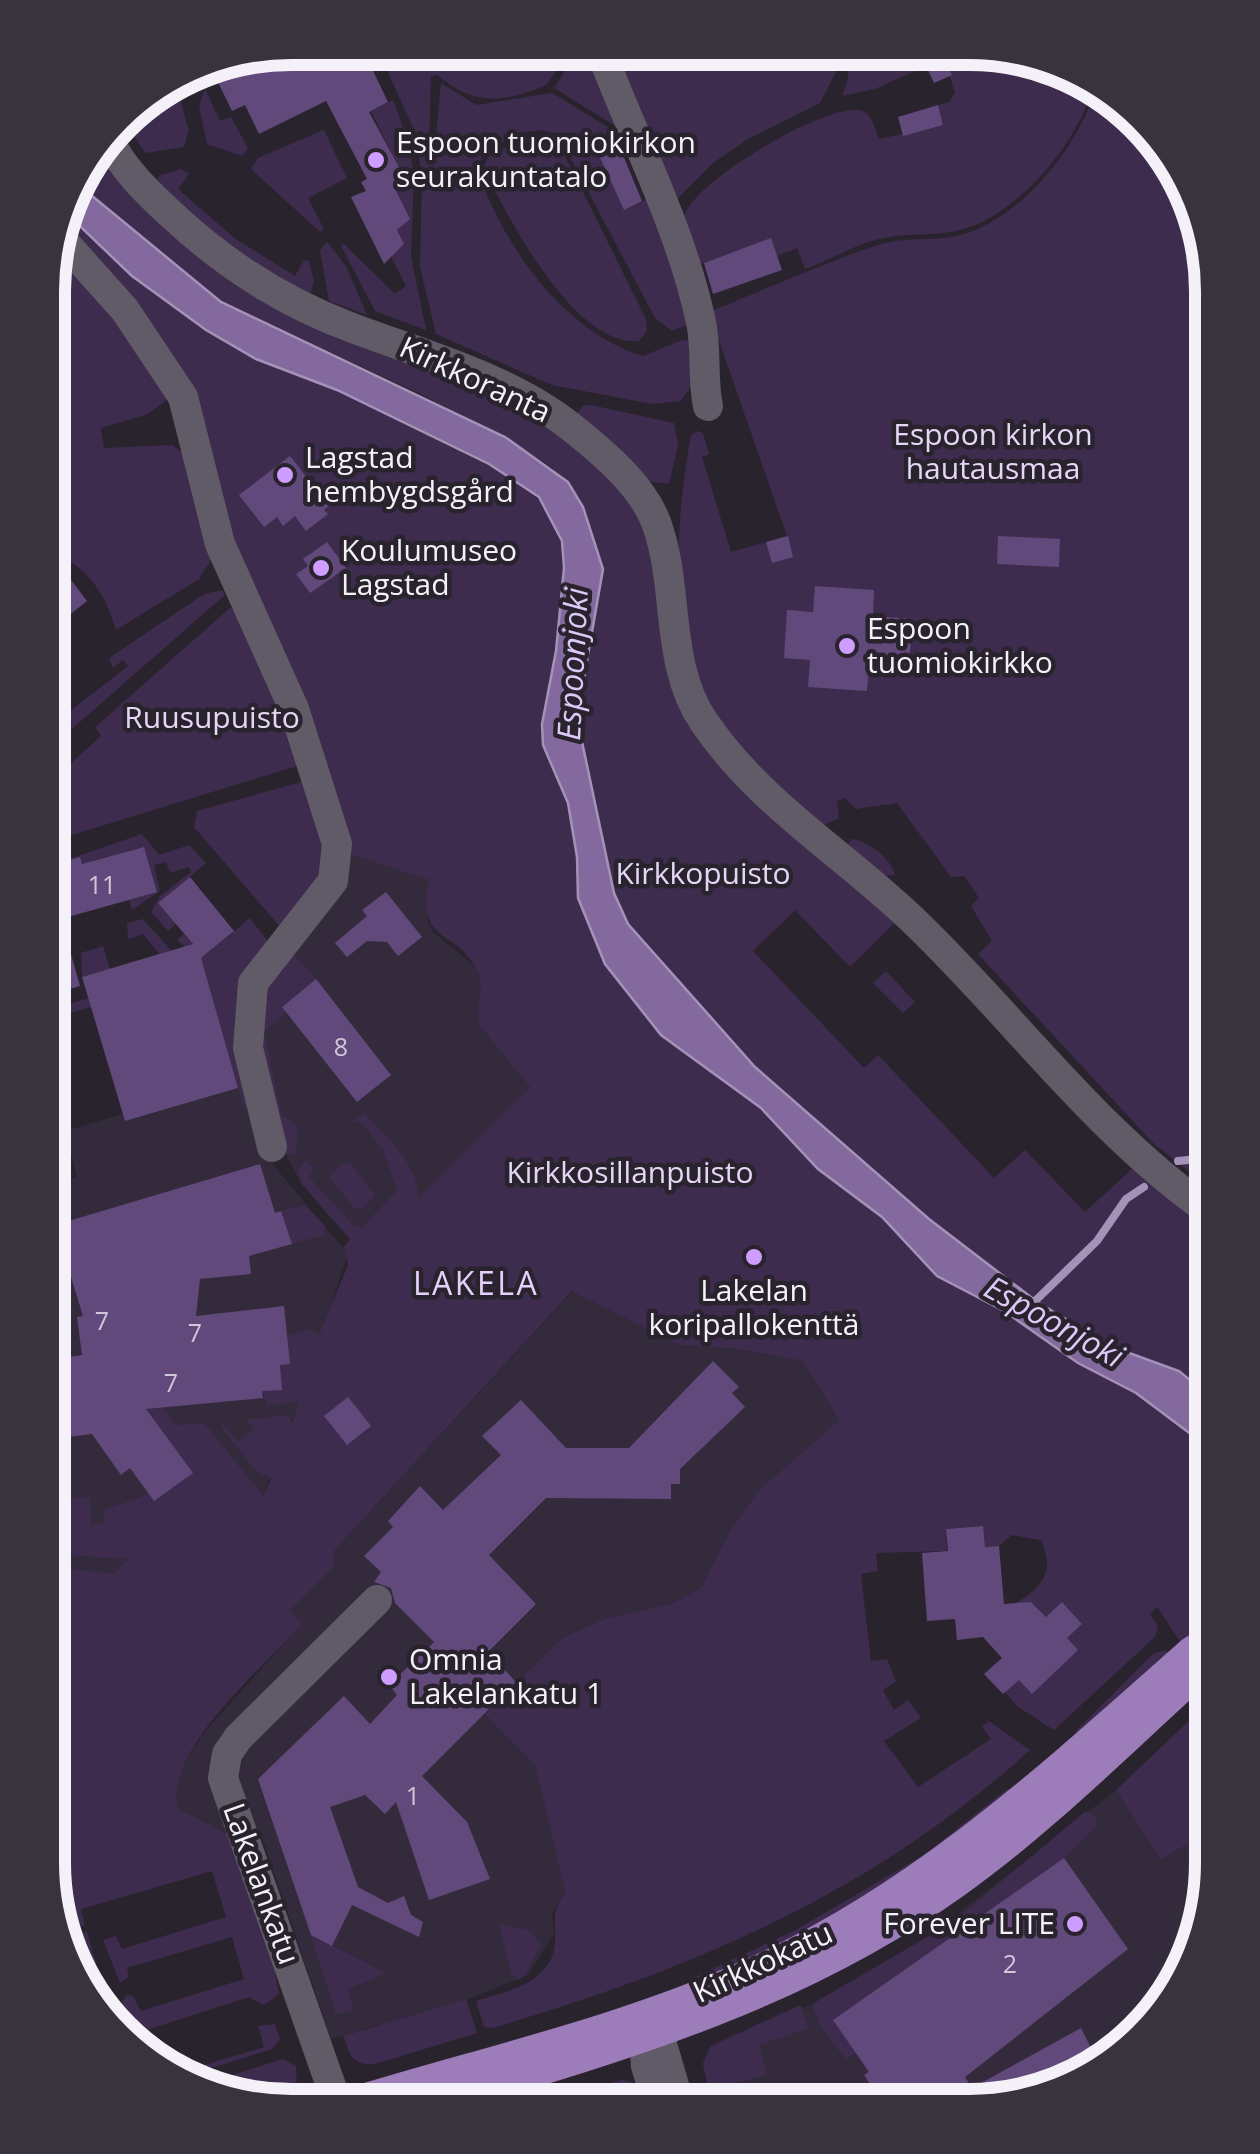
<svg xmlns="http://www.w3.org/2000/svg" width="1260" height="2154" viewBox="0 0 1260 2154" font-family="'Open Sans',sans-serif">
	<style>
		.built { fill: #332b3c }
		.green { fill: #3e2c4e }
		.water { fill: #83699d; stroke: #a592b8; stroke-width: 2.5 }
		.lines { fill: none; stroke-linecap: round; stroke-linejoin: round }
		.stream { stroke: #a592b8; stroke-width: 8 }
		.building { fill: #62497b }
		.minor { stroke: #615b68; stroke-width: 30 }
		.major { stroke: #9c7dba; stroke-width: 30 }
		.poi-dot { fill: #cf9dff; stroke: #29232e; stroke-width: 4 }
		.labels { text-anchor: middle; stroke-width: 9; stroke-linejoin: round; paint-order: stroke }
		.number-label { font-size: 25px; fill: #d0c7d9 }
		.poi-label { font-size: 30px; fill: #f4f1f8; stroke: #29232e; text-anchor: start }
		.street-label { font-size: 30px; fill: #f4f1f8; stroke: #29232e }
		.park-label { font-size: 30px; fill: #e5d6f5; stroke: #29232e }
		.water-label { font-size: 32px; font-style: italic; fill: #dec8f7; stroke: #29232e }
		.neighbourhood-label { font-size: 32px; letter-spacing: 2.5px; fill: #e4d0fa; stroke: #29232e }
		.rim { fill: none; stroke: #f4f1f8; stroke-width: 12 }
	</style>
	<rect width="100%" height="100%" fill="#29232e"/>
	<!-- built -->
	<path class="built" d="M344,852L430,880L427,920L433,932L476,967L483,988L479,1025L530,1087L446,1175L373,1239L330,1218L302,1184L278,1141L257,1047L262,994Z
		M248,1085L269,1160L348,1254L300,1399L262,1497L149,1538L48,1640V1186L77,1177L65,1131L123,1114L126,1121Z
		M573,1291L680,1345L738,1349L803,1361L839,1420L758,1491L729,1533L701,1588L671,1604L604,1619L562,1638L485,1716L535,1765L565,1892L552,1913L554,1933L528,1975L470,1998L331,2039L262,1837L239,1843L179,1809L173,1794L181,1766L207,1729L302,1624L290,1611L334,1566V1551Z
		M1116,1790L1161,1860L1212,1829V1879L1163,2011L1048,2093L710,2098L703,2063L711,2046L812,2004L917,1946Z"/>
	<!-- green -->
	<path class="green" d="M377,48L572,49L546,85C502,104 473,105 437,75L431,76L429,142L422,131L415,132Z
		M578,49H592L619,128L554,88Z
		M611,50L835,51L837,70L820,103L748,139L713,163L677,199Z
		M848,51L1016,52L1092,90C1076,145 1017,216 960,230C936,237 909,232 884,238C857,243 831,260 805,269L797,248L777,256L771,239L694,266C690,251 678,230 685,214C699,178 823,106 858,110C872,111 875,129 879,139L943,125L938,105L949,102L955,93L944,58L875,89L842,96L848,79Z
		M224,61C181,83 173,82 189,130L184,147L145,153L127,125L130,108L198,66Z
		M441,83L476,105L552,93L619,134L622,142L599,153L625,209L648,199L662,226L689,324L672,331L655,318L559,136C533,121 509,140 485,151L477,169C503,245 563,332 643,356L682,340L692,341L693,383L681,401L652,404L552,385L436,334L420,267L422,177L416,139L421,138L428,150L435,147Z
		M205,89L220,121L231,117L248,148L242,156L207,144L199,106Z
		M1095,91L1129,108L1199,212L1212,291V1189L1154,1144L978,954L992,941L971,906L979,898L964,876L951,877L897,803L856,809L845,798L837,801L839,818L822,826C792,800 757,774 731,744C664,666 674,529 691,435L697,431L703,433L709,454L702,457L731,552L787,536L709,312C766,289 823,263 881,244C905,237 933,241 957,236C1018,222 1077,149 1095,91Z
		M393,100L407,138L414,176L411,256L426,330L375,311L341,246L344,244L395,294L406,286L391,257L404,244L397,230L393,185L405,180L371,111Z
		M324,130L347,178L308,198L324,229L320,232L251,169L258,158Z
		M532,135L550,138L563,152L646,319L647,331L639,341C575,347 512,223 487,176L484,165L490,155Z
		M99,148L202,256L536,414L625,487L651,531L687,724L733,780L899,918L850,967L795,910L753,951L864,1068L878,1055L994,1178L1025,1150L1085,1212L1133,1168L1212,1227V1398L1179,1371L1110,1346L1036,1301L929,1219L755,1067L628,924L614,893L577,718L580,681L553,469L505,437L414,391L221,302L74,181Z
		M181,169L189,174L178,189L237,240L295,276L304,260L309,261L314,282L310,294L229,249L156,183L159,176Z
		M64,211L132,276L206,330L256,359L337,390L489,464L540,497L562,541L564,568L556,652L542,724L543,745L568,803L577,857L578,898L605,964L661,1035L761,1108L818,1169L882,1217L937,1276L1004,1311L1078,1363L1136,1393L1212,1450V1620L1183,1646L1157,1607L1150,1614L1158,1626L1155,1637L1054,1730L1018,1707L1005,1692L1082,1624L1063,1603L1046,1617L1034,1605L1022,1616L1020,1603H1016C1043,1588 1055,1570 1041,1540L1012,1535L999,1546L985,1547L982,1526L946,1529L947,1551L876,1553L878,1571L861,1574L871,1661L887,1659L896,1681L883,1690L894,1710L908,1700L921,1718L884,1741L918,1787L991,1739L982,1726L989,1721L1030,1750C872,1893 694,1969 492,2028L484,2027L476,2001C505,1993 552,1982 555,1944C557,1917 549,1917 565,1892L535,1765L485,1715L562,1638L604,1619L671,1604L701,1588L729,1533L758,1491L839,1420L803,1361L738,1349L680,1345L572,1291L334,1551V1566L290,1611L303,1624C267,1663 159,1755 179,1809L238,1840L266,1922L279,1994L264,2005L249,1997L150,2029L144,2042L133,2043L122,2002L126,1996L132,1995L141,2011L244,1979L232,1937L127,1968L129,1977L120,1983L103,1940L116,1936L122,1949L226,1917L212,1871L81,1909L85,1926L58,1928L48,1863V1566L113,1574L128,1559L48,1554V1500L90,1497L91,1524L105,1523L104,1510L149,1494L139,1400L146,1385L175,1425L205,1424L263,1496L271,1478L256,1471L222,1428V1422L237,1442L254,1430L247,1420L286,1415L292,1422L299,1401L268,1406L262,1391L280,1365L289,1364L287,1336L308,1329L319,1335L348,1265L344,1247L350,1239L302,1184L298,1172L305,1160L314,1168L309,1177L354,1226L362,1227L397,1191L383,1150L361,1122H352L364,1113C388,1138 418,1163 418,1199L530,1087L479,1025C475,1006 486,990 477,970C456,927 416,947 429,880L344,852L252,606L189,383L59,229Z
		M327,242L346,266L367,315L329,301L320,250Z
		M55,243L85,275L169,398L148,414L101,428L104,448L172,445L187,456L215,554L199,579L116,630C106,599 96,578 68,560L49,572L50,260Z
		M591,405L674,423L678,445L669,484L648,481L576,415L583,406Z
		M222,590L225,595L73,728L49,706V696L65,715L128,666L123,660L113,668L109,658L204,594Z
		M230,608L238,610L297,735V766L49,842V783L101,736L95,727Z
		M301,782L331,860L282,929L194,827L197,811Z
		M142,834L159,855L189,845L206,863L159,903L176,924L168,931L151,912L160,896L191,872L189,867L170,873L166,862L154,865L160,891L132,910L129,900L157,891L144,847L128,851L131,862L116,866L113,855L82,864L80,857L49,866Z
		M852,839C868,841 892,859 895,875L885,876L848,844Z
		M250,918L272,947L248,1106L244,1107L238,1088L205,974L49,1019V1010L175,973L143,934L128,939L127,923L143,919L187,968L198,957L177,940L184,934L203,957Z
		M103,946L110,969L82,977L81,953Z
		M292,953L316,979L282,1006L286,1012L264,1032L282,1115L298,1127L296,1153L288,1155C265,1121 251,1038 261,997C265,982 282,966 292,953Z
		M886,971L915,1002L903,1013L873,983Z
		M48,1075L72,1156L60,1152L48,1111Z
		M342,1163H350L375,1195L363,1208L355,1209L329,1177Z
		M304,1205L325,1226L324,1235L292,1244L281,1211Z
		M1164,1651L1173,1653L1083,1735L1075,1732L1154,1653Z
		M1212,1699V1829L1161,1860L1116,1790Z
		M1007,1789L1016,1790L1017,1795L931,1865L799,1944L695,1989L697,1976L794,1931L924,1855Z
		M1086,1811L1096,1817L1097,1826L1064,1858L833,2020L856,2053L846,2060L820,2025L812,2004L953,1922Z
		M499,1924L529,1930L541,1944L525,1976L517,1980L511,1974Z
		M87,1932L112,2018L61,1942L59,1934Z
		M311,1935L386,1973L348,1989L354,2010L336,2014Z
		M466,1999L477,2033L375,2064C352,2066 350,2055 343,2036Z
		M800,2005L809,2028L759,2045L767,2075L708,2089L703,2063L711,2046Z
		M275,2024L280,2040L272,2049L192,2074L184,2071L264,2047L258,2026Z
		M283,2059L296,2066L297,2090L255,2103L209,2082Z
		M622,2080L642,2085L649,2099H637L634,2089L597,2100H542Z"/>
	<!-- water -->
	<path class="water" d="M74,181L221,302L505,437L568,482L583,507L603,569L577,718L614,893L628,924L755,1067L929,1219L1036,1301L1110,1346L1179,1371L1212,1398V1450L1136,1393L1078,1363L1004,1311L937,1276L882,1217L818,1169L761,1108L661,1035L605,964L578,898L577,857L568,803L543,745L542,724L556,651L564,568L562,541L539,497L489,464L337,390L256,359L206,330L132,276L64,211Z"/>
	<g class="lines">
		<!-- stream -->
		<path class="stream" d="M1178,1161L1198,1159L1212,1151
			M1031,1305L1097,1241L1126,1199L1144,1187"/>
	</g>
	<!-- building -->
	<path class="building" d="M291,48H362L388,102L369,112L406,180L393,185L410,219L397,230L404,244L384,264L351,197L366,191L361,182L367,179L326,101L259,134L245,105L232,111L215,76L263,53Z
		M944,58L952,75L934,83L926,66Z
		M938,105L943,125L903,136L898,117Z
		M618,143L642,201L624,210L598,153Z
		M771,238L782,270L713,294L704,263Z
		M290,456L329,506L324,510L328,514L306,531L295,516L283,526L277,517L264,527L239,495Z
		M788,536L793,557L772,563L766,542Z
		M998,536L1060,539L1059,567L997,564Z
		M327,542L346,568L310,593L296,574L308,566L303,559Z
		M49,551L87,601L49,631Z
		M815,586L874,590L873,616L912,619L909,668L869,665L867,691L808,687L810,660L784,658L787,610L813,612Z
		M144,847L157,892L68,917L70,923L63,926L80,986L49,995V866L80,857L82,864Z
		M190,877L234,931L201,958L238,1088L125,1121L82,977L193,944L158,903Z
		M386,892L422,937L398,956L387,942L367,941L347,957L335,943L367,916L362,910Z
		M316,979L391,1075L357,1102L282,1007Z
		M260,1164L275,1213L281,1211L292,1244L249,1256L251,1274L200,1279L196,1316L284,1306L290,1364L280,1365L282,1390L262,1391L263,1398L146,1409L193,1473L154,1501L130,1468L121,1475L92,1434L68,1437L67,1428L48,1430V1360L82,1355L77,1317L83,1316L55,1225Z
		M713,1361L739,1387L732,1393L745,1407L680,1469V1484H671V1499L546,1498L489,1555L536,1604L488,1652L516,1682L422,1776L467,1822L490,1879L429,1900L396,1802L385,1814L365,1795L330,1807L358,1887L388,1903L404,1896L411,1915L423,1922L419,1937L352,1905L332,1946L311,1935L258,1779L344,1696L370,1724L397,1695L389,1685L434,1642L395,1603L391,1588L374,1582L381,1572L364,1556L393,1527L388,1521L420,1486L443,1510L501,1455L482,1436L521,1400L566,1448H629Z
		M348,1397L371,1426L347,1445L324,1416Z
		M983,1526L985,1547L999,1546L1004,1604L1031,1602L1046,1617L1062,1602L1082,1624L1067,1638L1078,1650L1032,1694L1019,1680L1003,1694L984,1674L1002,1658L983,1637L957,1640L955,1619L927,1621L922,1553L948,1551L946,1529Z
		M1064,1858L1128,1949L965,2077L972,2088L1081,2028L1096,2058L1048,2093L878,2096L864,2075L869,2072L833,2020Z"/>
	<g class="lines">
		<!-- minor -->
		<path class="minor" d="M600,49C634,139 681,228 701,322C707,350 702,378 708,406
			M108,137C120,167 150,195 174,217C226,265 283,302 350,327C426,356 512,378 576,431C607,456 646,489 658,528C679,590 665,665 704,722C761,806 848,856 919,926C1016,1020 1100,1136 1212,1213
			M57,234L125,310L183,397L220,544L294,709L337,844L333,881L253,983L248,1048L272,1147
			M643,2016L659,2034L678,2099
			M643,2019L646,2066L656,2099
			M337,2103L223,1778L227,1754L238,1738L377,1600"/>
		<!-- major -->
		<path class="major" d="M435,2102C620,2047 797,1997 957,1882C1041,1822 1115,1748 1192,1678
			M350,2103C483,2062 620,2032 747,1975C918,1900 1053,1774 1192,1651L1212,1639"/>
	</g>
	<!-- markers -->
	<g class="poi-dot">
		<circle cx="376" cy="160" r="10"/>
		<circle cx="285" cy="475" r="10"/>
		<circle cx="321" cy="568" r="10"/>
		<circle cx="847" cy="646" r="10"/>
		<circle cx="754" cy="1257" r="10"/>
		<circle cx="389" cy="1677" r="10"/>
		<circle cx="1075" cy="1924" r="10"/>
	</g>
	<g class="labels">
		<!-- number labels -->
		<g class="number-label">
			<text x="102" y="894">11</text>
			<text x="341" y="1056">8</text>
			<text x="102" y="1330">7</text>
			<text x="195" y="1342">7</text>
			<text x="171" y="1392">7</text>
			<text x="413" y="1805">1</text>
			<text x="1010" y="1973">2</text>
		</g>
		<!-- poi labels -->
		<g class="poi-label">
			<text x="396" y="153">Espoon tuomiokirkon<tspan x="396" dy="34">seurakuntatalo</tspan></text>
			<text x="305" y="468">Lagstad<tspan x="305" dy="34">hembygdsgård</tspan></text>
			<text x="341" y="561">Koulumuseo<tspan x="341" dy="34">Lagstad</tspan></text>
			<text x="867" y="639">Espoon<tspan x="867" dy="34">tuomiokirkko</tspan></text>
			<text x="754" y="1301" text-anchor="middle">Lakelan<tspan x="754" dy="34">koripallokenttä</tspan></text>
			<text x="409" y="1670">Omnia<tspan x="409" dy="34">Lakelankatu 1</tspan></text>
			<text x="1055" y="1934" text-anchor="end">Forever LITE</text>
		</g>
		<!-- street labels -->
		<g class="street-label">
			<text transform="translate(475 380) rotate(25)" y="10">Kirkkoranta</text>
			<text transform="translate(261 1884) rotate(70)" y="10">Lakelankatu</text>
			<text transform="translate(763 1963) rotate(-25)" y="10">Kirkkokatu</text>
		</g>
		<!-- park labels -->
		<g class="park-label">
			<text x="993" y="445">Espoon kirkon<tspan x="993" dy="34">hautausmaa</tspan></text>
			<text x="212" y="728">Ruusupuisto</text>
			<text x="703" y="884">Kirkkopuisto</text>
			<text x="630" y="1183">Kirkkosillanpuisto</text>
		</g>
		<!-- water labels -->
		<g class="water-label">
			<text transform="translate(573 664) rotate(-87)" y="11">Espoonjoki</text>
			<text transform="translate(1054 1322) rotate(29)" y="11">Espoonjoki</text>
		</g>
		<!-- neighbourhood labels -->
		<g class="neighbourhood-label">
			<text x="476" y="1295">LAKELA</text>
		</g>
	</g>
	<!-- crop -->
	<path d="M0 0H1260V2154H0ZM291 65H969A226 226 0 0 1 1195 291V1863A226 226 0 0 1 969 2089H291A226 226 0 0 1 65 1863V291A226 226 0 0 1 291 65Z" fill="#39333e" fill-rule="evenodd"/>
	<path class="rim" d="M291 65H969A226 226 0 0 1 1195 291V1863A226 226 0 0 1 969 2089H291A226 226 0 0 1 65 1863V291A226 226 0 0 1 291 65Z"/>
</svg>
